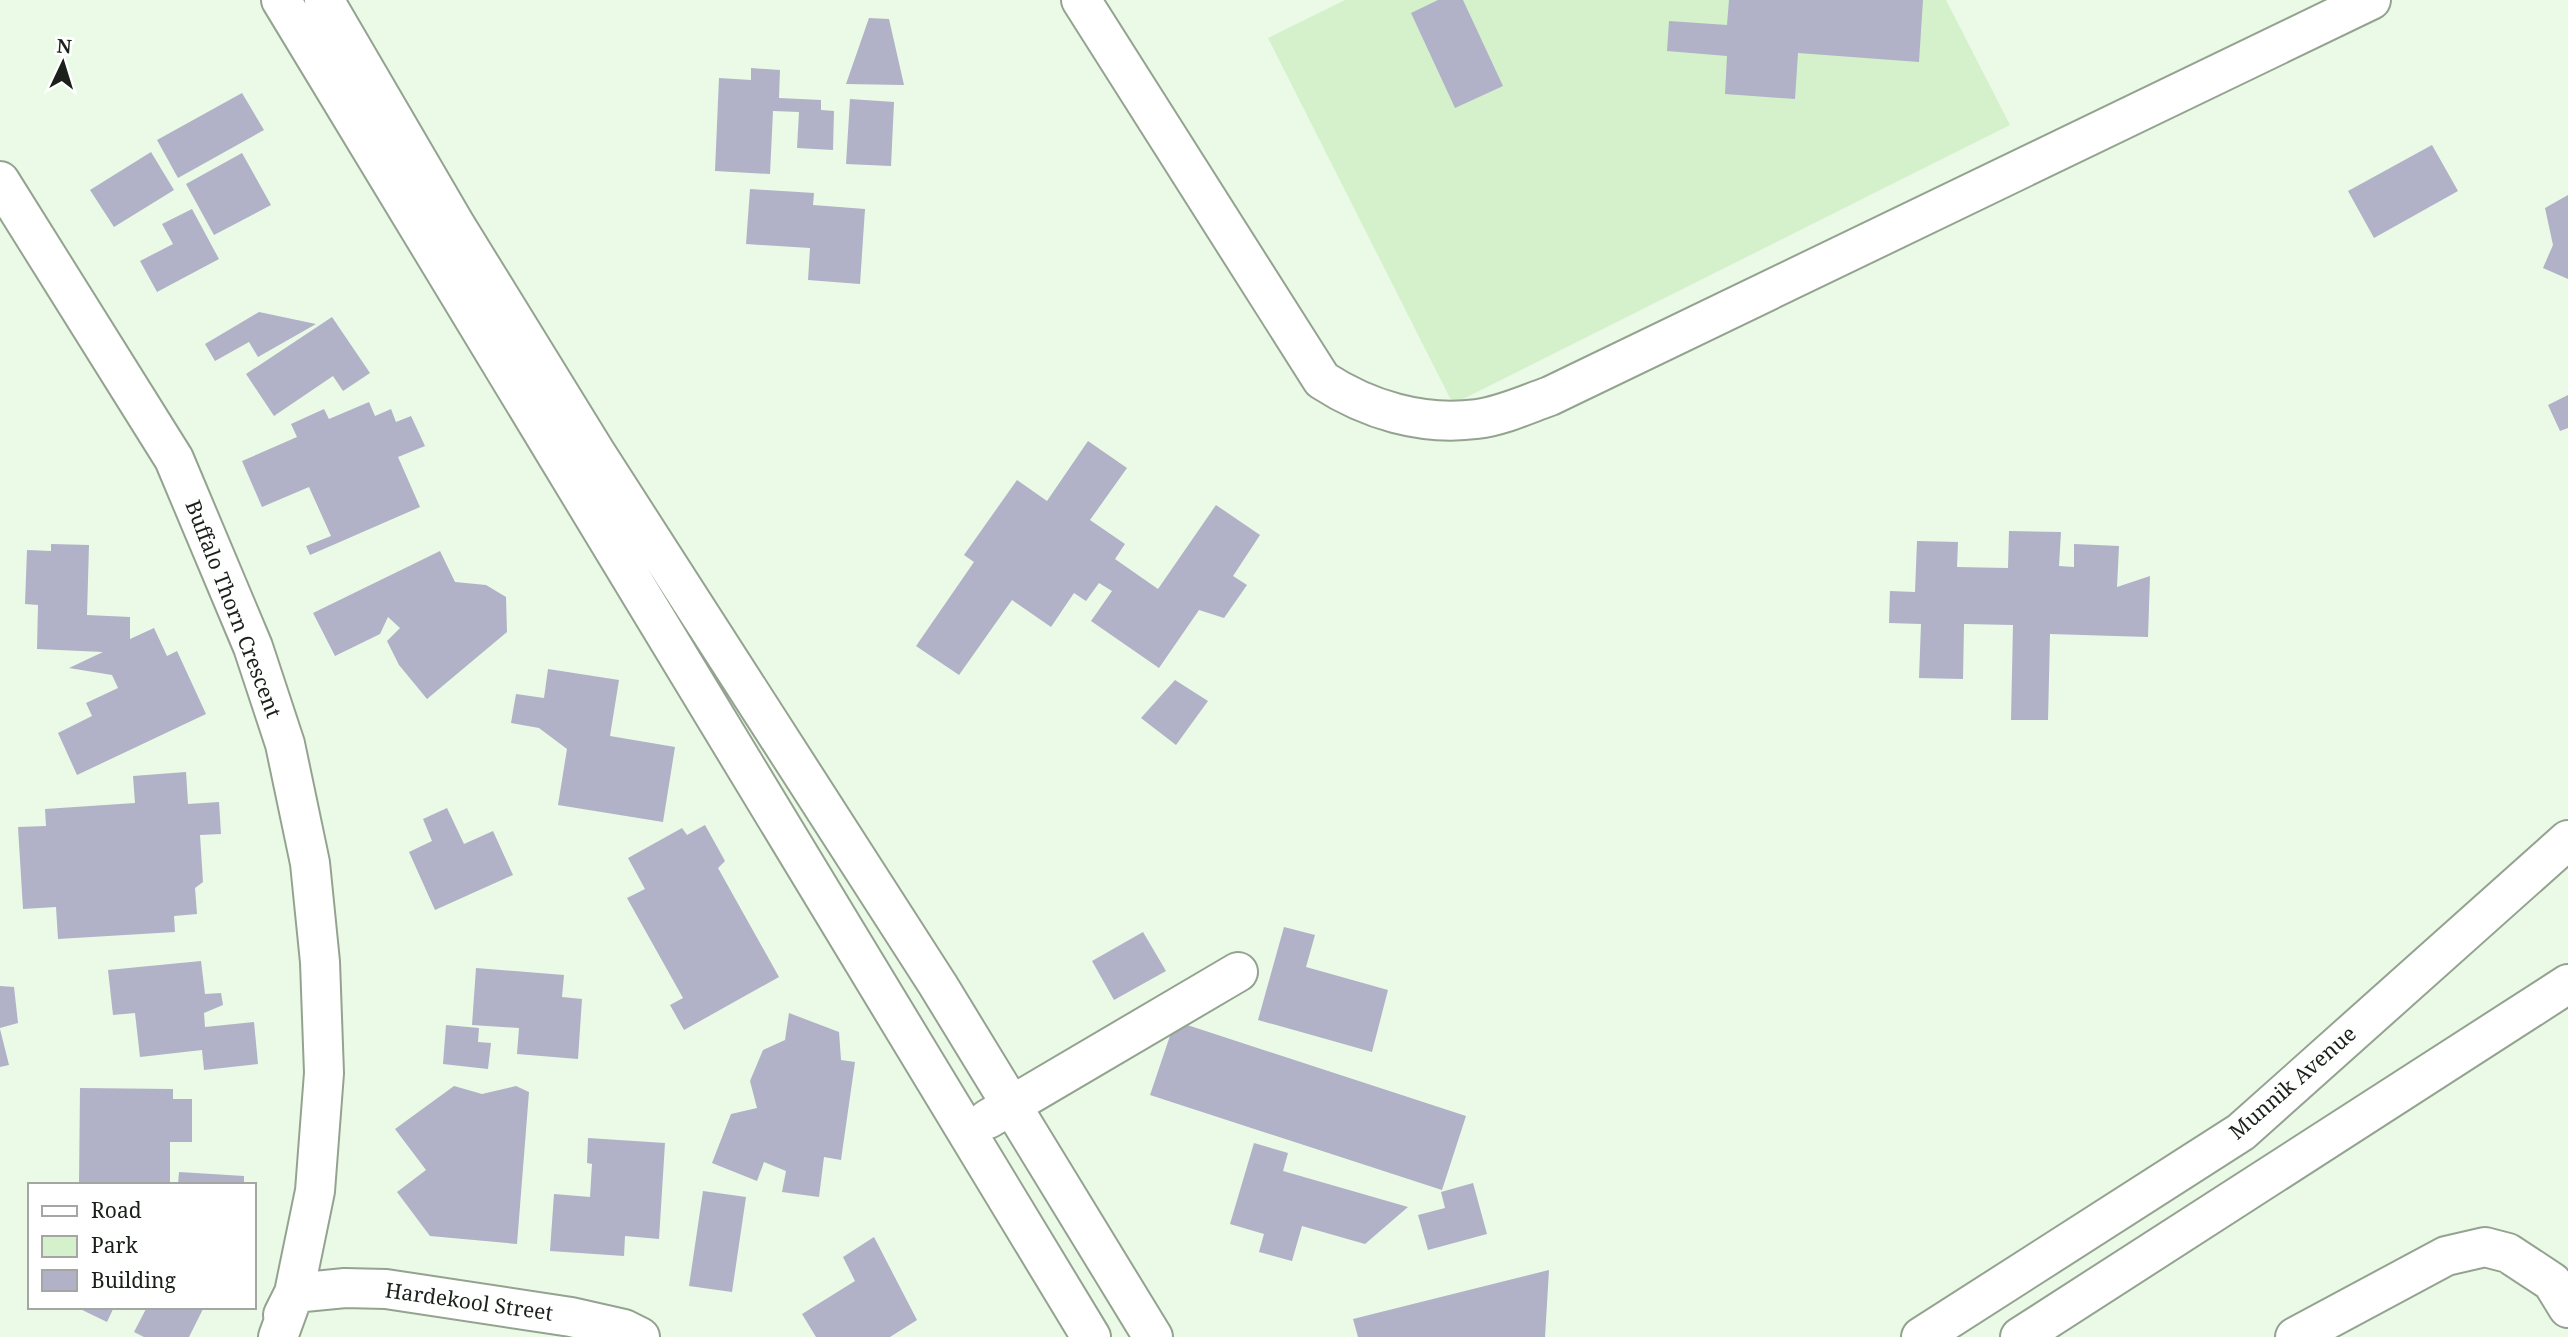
<svg xmlns="http://www.w3.org/2000/svg" width="2568" height="1337" viewBox="0 0 2568 1337" font-family="'Noto Serif',serif">
	<style>
		.green { fill: #d4f1cc }
		.building { fill: #b1b1c8 }
		.lines { fill: none; stroke-linecap: round; stroke-linejoin: round }
		.minor-casing { stroke: #94a390; stroke-width: 42 }
		.major-casing { stroke: #94a390; stroke-width: 42 }
		.minor { stroke: #fff; stroke-width: 38 }
		.major { stroke: #fff; stroke-width: 38 }
		.labels { text-anchor: middle; stroke-width: 6; stroke-linejoin: round; paint-order: stroke }
		.street-label { font-size: 21px; fill: #1b211a; stroke: #fff }
	</style>
	<rect width="100%" height="100%" fill="#eafae6"/>
	<!-- green -->
	<path class="green" d="M1345,0H1946L2010,125L1453,404L1268,38Z"/>
	<!-- building -->
	<path class="building" d="M1438,0H1463L1503,86L1455,108L1411,13Z
		M1729,0H1923L1919,62L1798,53L1795,99L1725,94L1727,56L1667,51L1669,21L1727,25Z
		M869,18L889,19L904,85L846,84Z
		M751,68L780,70L779,98L821,100V110L834,111L833,150L797,148L799,112L773,111L770,174L715,171L719,78L751,80Z
		M242,93L264,130L178,178L157,140Z
		M850,99L894,102L891,166L846,164Z
		M2432,145L2458,191L2374,238L2348,191Z
		M151,152L174,190L114,227L90,190Z
		M242,153L271,205L214,235L186,184Z
		M750,189L814,193L813,205L865,209L860,284L808,280L810,248L746,244Z
		M2568,195V279L2543,268L2553,245L2545,208Z
		M192,209L219,259L157,292L140,261L173,244L162,224Z
		M259,312L316,324L258,357L249,342L215,361L205,344Z
		M332,317L370,373L343,391L333,376L274,416L246,374Z
		M2568,395V428L2560,431L2548,405Z
		M369,402L375,416L391,409L396,422L411,416L425,446L398,457L420,507L310,555L306,546L331,536L309,487L262,507L242,461L297,437L291,424L324,409L329,419Z
		M1088,441L1127,468L1090,520L1125,544L1115,559L1158,589L1216,505L1260,535L1233,576L1247,585L1224,618L1199,610L1159,668L1091,621L1112,591L1099,583L1086,601L1074,593L1051,627L1012,600L959,675L916,646L974,562L964,555L1017,480L1047,501Z
		M2009,531L2061,532L2059,566L2074,567V544L2119,546L2117,587L2150,576L2148,637L2050,634L2048,720H2011L2013,625L1964,624L1963,679L1919,678L1921,624L1889,623L1890,591L1915,592L1917,541L1958,542L1957,567L2008,568Z
		M51,544L89,545L87,615L130,617V639L154,628L167,656L177,651L206,714L77,775L58,733L92,716L86,703L118,688L112,675L69,668L103,652L37,649L38,605L25,604L27,550L51,551Z
		M440,551L455,582L486,585L506,597L507,632L427,699L399,665L387,641L400,628L388,617L380,634L335,656L313,613Z
		M548,669L619,680L610,736L675,747L663,822L558,805L567,749L539,728L511,723L516,694L544,698Z
		M1175,680L1208,701L1176,745L1141,718Z
		M186,772L188,804L219,802L221,834L200,835L203,882L195,888L197,914L174,916L175,932L58,939L56,907L23,909L18,827L46,826L45,809L135,803L133,776Z
		M447,808L464,844L493,831L513,875L435,910L409,852L432,841L423,819Z
		M705,825L725,861L718,868L779,977L684,1030L670,1005L683,998L627,898L645,889L628,858L682,828L687,835Z
		M1284,927L1315,935L1306,967L1388,990L1372,1052L1258,1020Z
		M1143,932L1166,971L1114,1000L1092,961Z
		M201,961L205,994L221,993L223,1005L204,1013L205,1027L254,1022L258,1064L204,1070L202,1050L140,1057L135,1013L113,1015L108,970Z
		M476,968L564,975L562,997L582,999L578,1059L517,1054L519,1028L472,1025Z
		M0,986L14,987L18,1023L0,1028Z
		M789,1013L839,1032L841,1060L855,1062L841,1160L824,1157L819,1197L782,1192L786,1171L764,1162L757,1181L712,1163L731,1114L757,1108L750,1081L763,1050L785,1040Z
		M1175,1021L1466,1116L1442,1190L1150,1095Z
		M446,1025L479,1028L478,1042L491,1043L488,1069L443,1064Z
		M0,1029L9,1065L0,1067Z
		M454,1086L482,1094L516,1086L529,1092L517,1244L430,1236L397,1192L426,1170L395,1129Z
		M80,1088L173,1089V1099H192V1142H170V1185H79Z
		M588,1138L665,1143L659,1239L625,1236L624,1256L550,1251L554,1194L590,1197L592,1164L587,1163Z
		M1254,1143L1288,1153L1283,1171L1408,1207L1365,1244L1302,1226L1292,1261L1259,1252L1264,1234L1230,1224Z
		M179,1172L244,1176V1185H178Z
		M1473,1183L1487,1234L1428,1250L1418,1215L1445,1208L1441,1192Z
		M703,1191L746,1197L732,1292L689,1286Z
		M874,1237L917,1320L890,1337H816L802,1314L855,1281L843,1257Z
		M1549,1270L1545,1337H1358L1353,1319Z
		M76,1307H114L107,1322Z
		M147,1307H200L203,1309L189,1337H144L134,1332Z"/>
	<g class="lines">
		<defs>
			<path id="minor" d="M281,0L1091,1337
				M324,0L456,226L596,453L938,985L1153,1337
				M1081,0L1322,380C1368,410 1422,426 1477,419C1502,416 1527,404 1550,396L2371,0
				M0,181L174,459L253,647L285,744L310,863L320,962L324,1073L315,1191L294,1293L278,1337
				M988,1119L1238,972
				M283,1315L294,1293L345,1288L386,1289L571,1317L624,1329L640,1337
				M2295,1337L2446,1256L2485,1247L2508,1253L2552,1282L2568,1308"/>
			<path id="major" d="M1921,1337L2241,1132L2568,840
				M2020,1337L2568,984"/>
		</defs>
		<!-- minor casing -->
		<use href="#minor" class="minor-casing"/>
		<!-- major casing -->
		<use href="#major" class="major-casing"/>
		<!-- minor -->
		<use href="#minor" class="minor"/>
		<!-- major -->
		<use href="#major" class="major"/>
	</g>
	<g class="labels">
		<!-- street labels -->
		<g class="street-label">
			<text transform="translate(233 609) rotate(69)" y="7">Buffalo Thorn Crescent</text>
			<text transform="translate(2293 1083) rotate(-41)" y="7">Munnik Avenue</text>
			<text transform="translate(469 1302) rotate(8)" y="7">Hardekool Street</text>
		</g>
	</g>
	<!-- legend -->
	<rect x="28" y="1183" width="228" height="126" fill="#ffffff" stroke="#a4a6a3" stroke-width="2"/>
	<rect x="42" y="1206" width="35" height="10" fill="#ffffff" stroke="#a4a6a3" stroke-width="2"/>
	<text x="91" y="1218" font-size="21" fill="#1b211a">Road</text>
	<rect x="42" y="1236" width="35" height="21" fill="#d4f1cc" stroke="#a4a6a3" stroke-width="2"/>
	<text x="91" y="1253" font-size="21" fill="#1b211a">Park</text>
	<rect x="42" y="1270" width="35" height="21" fill="#b1b1c8" stroke="#a4a6a3" stroke-width="2"/>
	<text x="91" y="1288" font-size="21" fill="#1b211a">Building</text>
	<!-- north arrow -->
	<g transform="translate(63 63) rotate(4)" stroke="#ffffff" stroke-width="5" paint-order="stroke">
	<path d="M0-5L12 26L0 18L-12 26Z" fill="#1b211a"/>
	<text y="-10" font-size="19" font-weight="bold" text-anchor="middle" fill="#1b211a">N</text>
	</g>
</svg>
